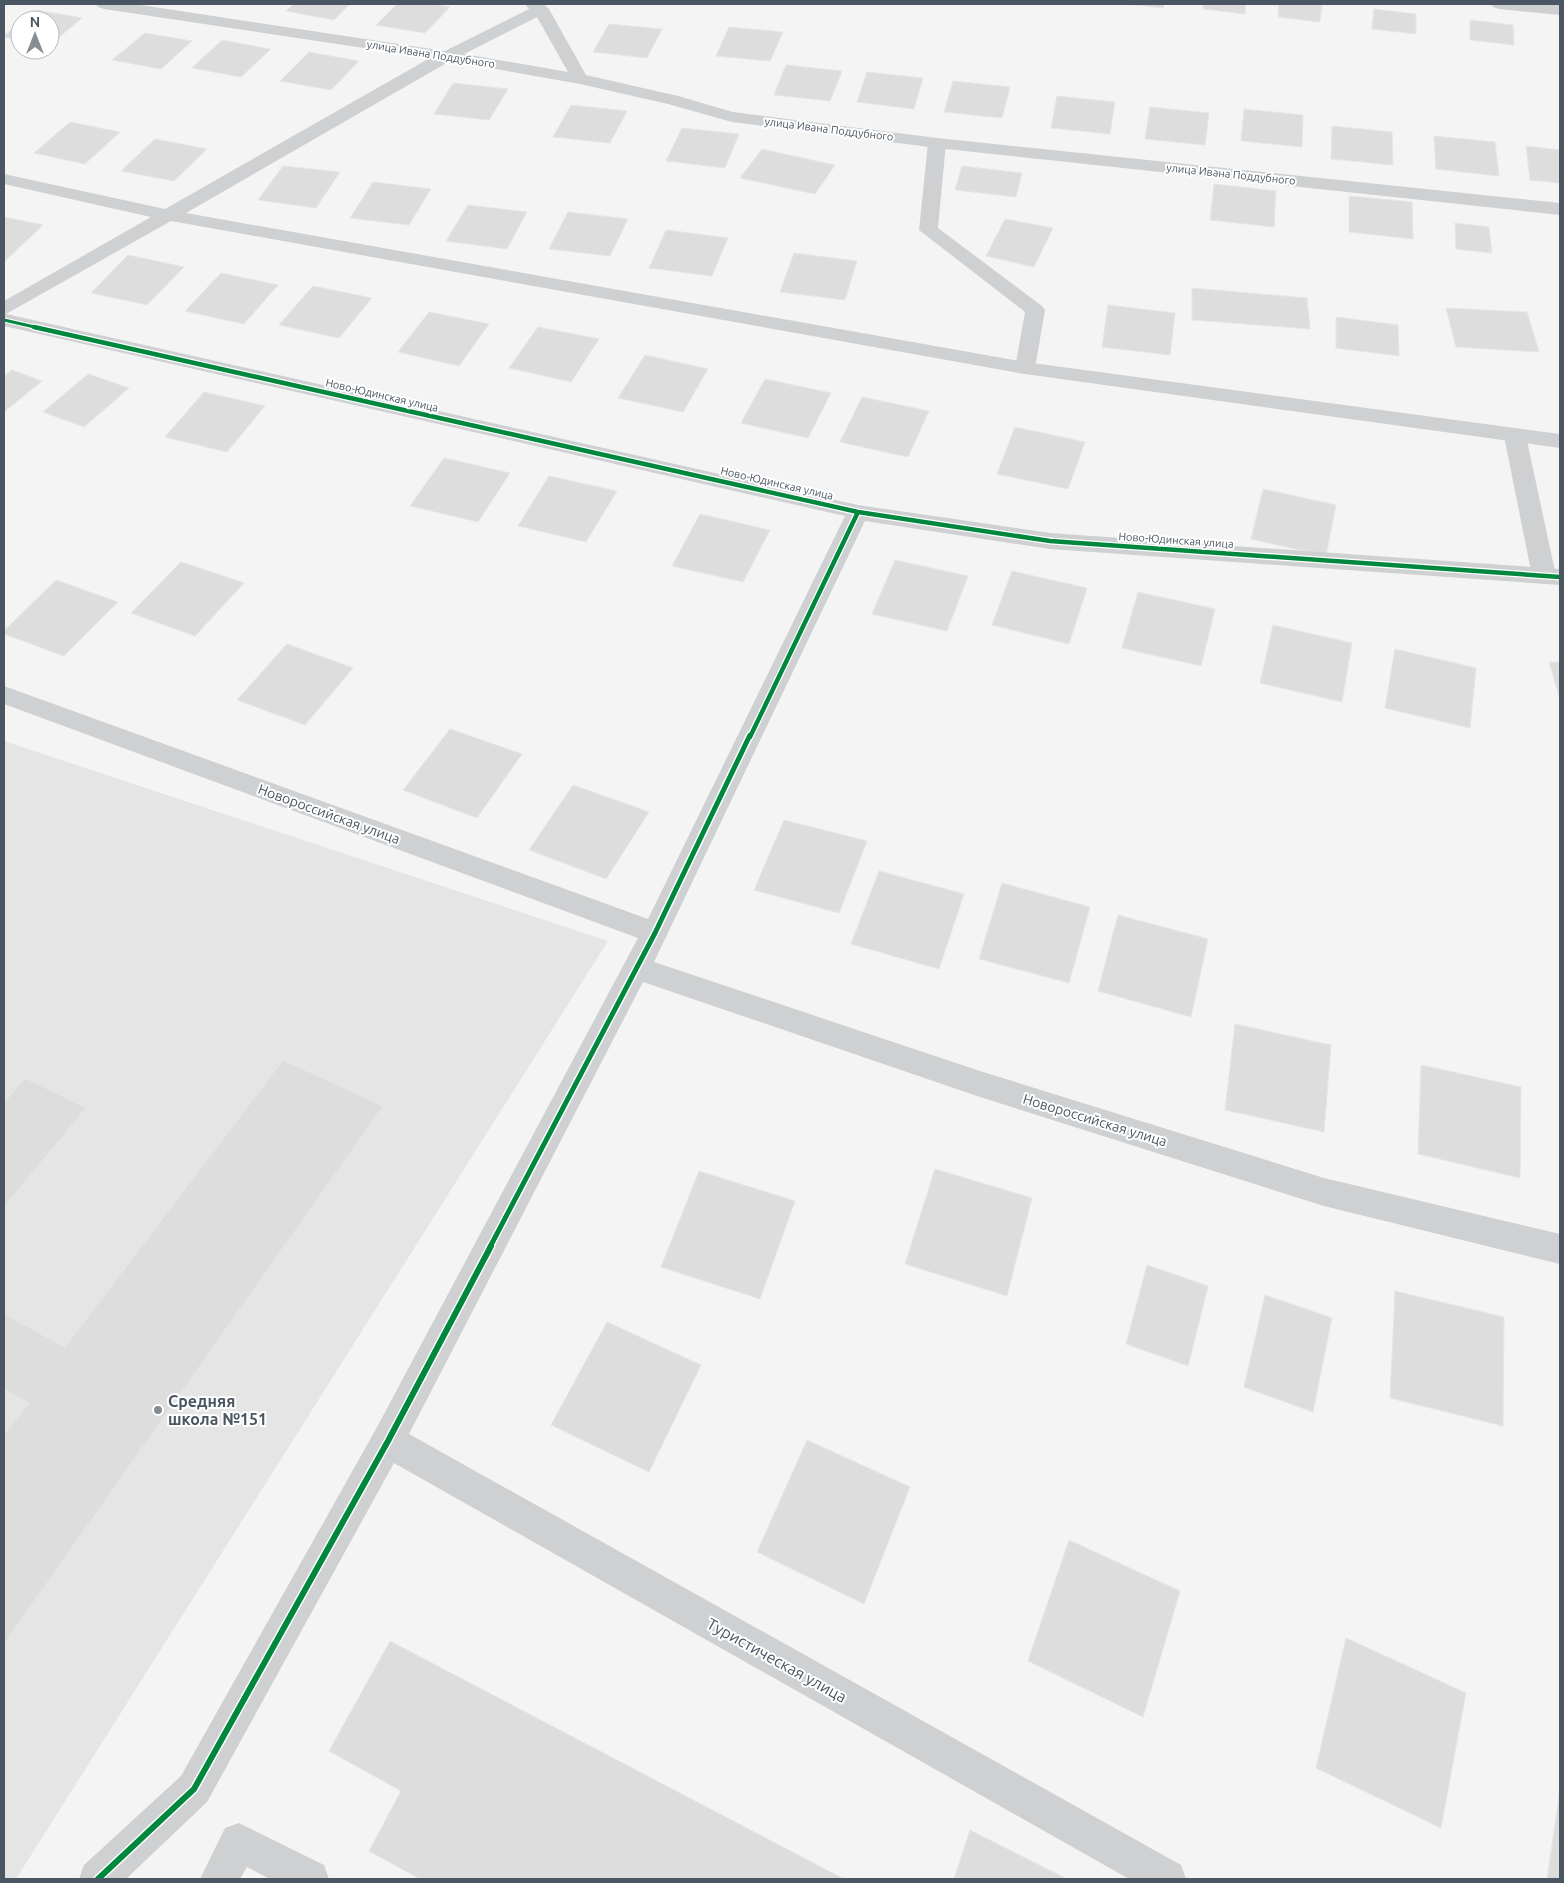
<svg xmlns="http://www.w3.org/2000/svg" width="1564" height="1883" viewBox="0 0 1564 1883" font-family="Ubuntu,sans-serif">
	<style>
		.education { fill: #e6e5e6 }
		.building { fill: #ddddde; stroke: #e5e6e7 }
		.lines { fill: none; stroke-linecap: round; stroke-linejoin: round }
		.lane { fill: #ced0d2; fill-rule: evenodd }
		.street { fill: #ced0d2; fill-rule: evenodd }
		.cycleway-far3-casing { stroke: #fff; stroke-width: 5 }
		.cycleway-far2-casing { stroke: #fff; stroke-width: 7 }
		.cycleway-far1-casing { stroke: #fff; stroke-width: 8 }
		.cycleway-casing { stroke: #fff; stroke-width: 9 }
		.cycleway-far3 { stroke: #00873e; stroke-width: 3 }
		.cycleway-far2 { stroke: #00873e; stroke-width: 4.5 }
		.cycleway-far1 { stroke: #00873e; stroke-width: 5 }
		.cycleway { stroke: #00873e; stroke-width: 6 }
		.poi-dot { fill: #868d94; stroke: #fff; stroke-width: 2 }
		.labels { text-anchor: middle; stroke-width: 4; stroke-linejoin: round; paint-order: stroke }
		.far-street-label { font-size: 11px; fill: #4a5661; stroke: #fff }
		.street-label { font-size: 14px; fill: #4a5661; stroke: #fff }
		.near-poi-label { font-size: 16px; font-weight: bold; fill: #4a5661; stroke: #fff; text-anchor: start }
		.near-street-label { font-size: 16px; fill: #4a5661; stroke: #fff }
	</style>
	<rect width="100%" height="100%" fill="#f4f4f4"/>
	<!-- education -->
	<path class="education" d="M4,741L608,941L16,1879H4Z"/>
	<!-- building -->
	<path class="building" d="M294,4H350L334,20L286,11Z
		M397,4H433L450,7L425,33L376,25Z
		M1125,4H1164L1163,8Z
		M1204,4H1246L1245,14L1203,9Z
		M1279,4H1322L1320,22L1278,17Z
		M1374,9L1416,14V34L1372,29Z
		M36,10L82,18L50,45V20H23Z
		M1470,20L1513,25L1514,45L1470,40Z
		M20,23V40L4,37V36Z
		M609,24L662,29L647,58L593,52Z
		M729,27L783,32L770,61L716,56Z
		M145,33L192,41L161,69L112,60Z
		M222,40L271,49L241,77L192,68Z
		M309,52L359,61L331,90L280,81Z
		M786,65L842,71L830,101L774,95Z
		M867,72L923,78L914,109L857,102Z
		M953,81L1010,87L1002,118L944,112Z
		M453,83L508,89L489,120L434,114Z
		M1057,96L1115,102L1110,134L1051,128Z
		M571,105L627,111L610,143L553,137Z
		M1150,107L1209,113L1205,145L1145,139Z
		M1244,109L1303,115L1302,147L1241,141Z
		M70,122L120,132L85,164L34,153Z
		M1332,126L1392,132L1393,165L1331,159Z
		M682,128L739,134L725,168L666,161Z
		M1434,136L1495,142L1499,176L1436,169Z
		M155,139L207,149L174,181L121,171Z
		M1526,146L1560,150V183L1530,180Z
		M762,149L835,165L815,194L740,178Z
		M283,166L340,172L316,208L258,200Z
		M962,166L1022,173L1016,197L955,190Z
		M373,182L431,189L409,225L350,218Z
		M1214,184L1276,191L1274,227L1210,220Z
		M1349,196L1412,202L1413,239L1349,232Z
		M468,205L527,212L507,249L446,241Z
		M568,212L628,219L610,256L549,249Z
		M4,217L43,225L4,262Z
		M1005,219L1053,228L1034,267L986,256Z
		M1455,223L1489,227L1492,253L1456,249Z
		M666,230L728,238L712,276L649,268Z
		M794,253L857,261L845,300L780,292Z
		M128,255L184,267L147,305L91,293Z
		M221,273L278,285L244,324L185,311Z
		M313,286L372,298L339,338L279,325Z
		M1192,288L1307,298L1310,329L1192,320Z
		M1108,305L1175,313L1170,355L1102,347Z
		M1446,308L1527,312L1539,352L1456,347Z
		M429,312L489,324L459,366L398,352Z
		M1336,317L1398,325L1399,356L1336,348Z
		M538,327L599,339L571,382L509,368Z
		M645,355L708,369L683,412L618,398Z
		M12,370L42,381L4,412V376Z
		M88,374L129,388L84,427L43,412Z
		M765,379L831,393L808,438L741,423Z
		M204,392L265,406L227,452L165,437Z
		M862,397L929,411L908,457L840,442Z
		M1015,427L1085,442L1068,489L997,474Z
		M444,458L510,473L478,522L410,506Z
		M549,476L617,491L586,542L518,526Z
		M1263,489L1336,505L1326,556L1251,539Z
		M700,514L770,530L743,582L672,566Z
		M895,560L968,576L947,631L872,614Z
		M181,562L244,583L195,636L131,613Z
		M1012,571L1087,588L1069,644L992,625Z
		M56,580L118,602L64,656L4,634V631Z
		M1138,592L1215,609L1201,666L1122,648Z
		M1273,625L1352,643L1342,702L1260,683Z
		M287,644L353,668L305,725L237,700Z
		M1395,649L1476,668L1470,728L1385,708Z
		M1549,662H1560V699Z
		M450,729L522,754L477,818L403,790Z
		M573,785L649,812L606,879L529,850Z
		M784,820L867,841L839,913L754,890Z
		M879,871L964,894L939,969L851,944Z
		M1002,883L1090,907L1069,983L979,959Z
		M1118,915L1208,939L1191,1017L1098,991Z
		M1235,1024L1331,1045L1324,1132L1225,1110Z
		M283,1060L383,1106L4,1644V1435L29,1403L4,1389V1314L65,1347Z
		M1421,1065L1521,1087L1520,1178L1418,1154Z
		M25,1078L86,1108L4,1207V1103Z
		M935,1169L1032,1198L1007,1296L905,1264Z
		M699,1171L795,1201L760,1299L661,1267Z
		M1147,1265L1208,1286L1188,1366L1126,1344Z
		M1395,1291L1504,1317L1503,1426L1390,1398Z
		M1265,1295L1332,1318L1313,1412L1244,1387Z
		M607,1322L701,1365L649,1472L551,1425Z
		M807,1440L910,1487L864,1604L757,1552Z
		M1069,1540L1180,1591L1143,1717L1028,1661Z
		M1346,1638L1466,1693L1441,1828L1316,1768Z
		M390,1641L844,1879H420L369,1851L401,1791L329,1751Z
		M1560,1790V1879H1547Z
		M970,1830L1067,1879H954Z"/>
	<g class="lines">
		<!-- lane -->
		<path class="lane" d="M937,138L943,139L946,143L938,228L1042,306L1045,310L1035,368L1032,372L1025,374L1018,372L1015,368L1025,312L919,230L928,143L931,139Z
			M1515,429L1523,431L1526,436L1556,576L1552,582L1544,584L1536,582L1532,576L1504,436L1507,431Z
			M239,1823L324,1865L329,1879H270L247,1867L240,1879H200L225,1828Z"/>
		<!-- street -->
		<path class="street" d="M96,4H134L445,51L529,9L525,4H544L549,9L586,75L678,96L733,112L937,138L1560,203V215L937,148L732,122L668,104L580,84L450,61L186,213L1025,362L1560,434V448L1025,374L171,221L6,314L858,505L1050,533L1560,569V585L1050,549L865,521L654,962L980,1071L1324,1178L1560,1234V1264L1324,1206L980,1097L643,982L409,1434L1181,1865L1186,1879H1129L394,1463L207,1802L126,1879H79L84,1865L181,1776L376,1429L638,938L4,704V686L648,919L845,516L4,326V301L151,217L4,184V174L165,209L430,58L104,9L98,7ZM537,17L568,72L464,54Z
			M1491,4L1560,5V15L1499,9L1493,7Z"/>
		<defs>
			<path id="cycleway-far3" d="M4,320L39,328"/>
			<path id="cycleway-far2" d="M34,327L858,512L1050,541L1560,577
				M750,737L858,512"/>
			<path id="cycleway-far1" d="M490,1247L655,933L750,735"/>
			<path id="cycleway" d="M98,1879L194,1789L388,1441L491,1246"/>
		</defs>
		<!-- cycleway-far3 casing -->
		<use href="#cycleway-far3" class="cycleway-far3-casing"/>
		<!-- cycleway-far2 casing -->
		<use href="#cycleway-far2" class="cycleway-far2-casing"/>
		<!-- cycleway-far1 casing -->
		<use href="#cycleway-far1" class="cycleway-far1-casing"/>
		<!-- cycleway casing -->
		<use href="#cycleway" class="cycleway-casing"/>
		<!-- cycleway-far3 -->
		<use href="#cycleway-far3" class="cycleway-far3"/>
		<!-- cycleway-far2 -->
		<use href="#cycleway-far2" class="cycleway-far2"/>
		<!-- cycleway-far1 -->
		<use href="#cycleway-far1" class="cycleway-far1"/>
		<!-- cycleway -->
		<use href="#cycleway" class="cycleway"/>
	</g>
	<!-- markers -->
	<circle class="poi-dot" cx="158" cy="1410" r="5"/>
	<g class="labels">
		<!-- far-street labels -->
		<g class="far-street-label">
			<text transform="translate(431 54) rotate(9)" y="4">улица Ивана Поддубного</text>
			<text transform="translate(829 129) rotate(7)" y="4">улица Ивана Поддубного</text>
			<text transform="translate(1231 174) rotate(6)" y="4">улица Ивана Поддубного</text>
			<text transform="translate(382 395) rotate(13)" y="4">Ново-Юдинская улица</text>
			<text transform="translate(777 483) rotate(13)" y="4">Ново-Юдинская улица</text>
			<text transform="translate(1176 540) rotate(4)" y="4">Ново-Юдинская улица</text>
		</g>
		<!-- street labels -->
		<g class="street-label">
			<text transform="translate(329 814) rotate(20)" y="5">Новороссийская улица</text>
			<text transform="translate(1095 1120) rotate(17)" y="5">Новороссийская улица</text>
		</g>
		<!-- near-poi labels -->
		<g class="near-poi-label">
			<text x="168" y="1407">Средняя<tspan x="168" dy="18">школа №151</tspan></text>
		</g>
		<!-- near-street labels -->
		<g class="near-street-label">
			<text transform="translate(777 1660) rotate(29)" y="6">Туристическая улица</text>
		</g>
	</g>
	<!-- border -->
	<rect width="1564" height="1883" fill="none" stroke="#4a5661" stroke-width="10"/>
	<!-- north arrow -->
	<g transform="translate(35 35)"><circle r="24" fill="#ffffff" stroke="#b7bbc0"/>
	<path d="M0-4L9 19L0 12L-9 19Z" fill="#868d94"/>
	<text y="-8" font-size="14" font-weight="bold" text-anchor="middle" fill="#4a5661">N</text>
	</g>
</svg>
